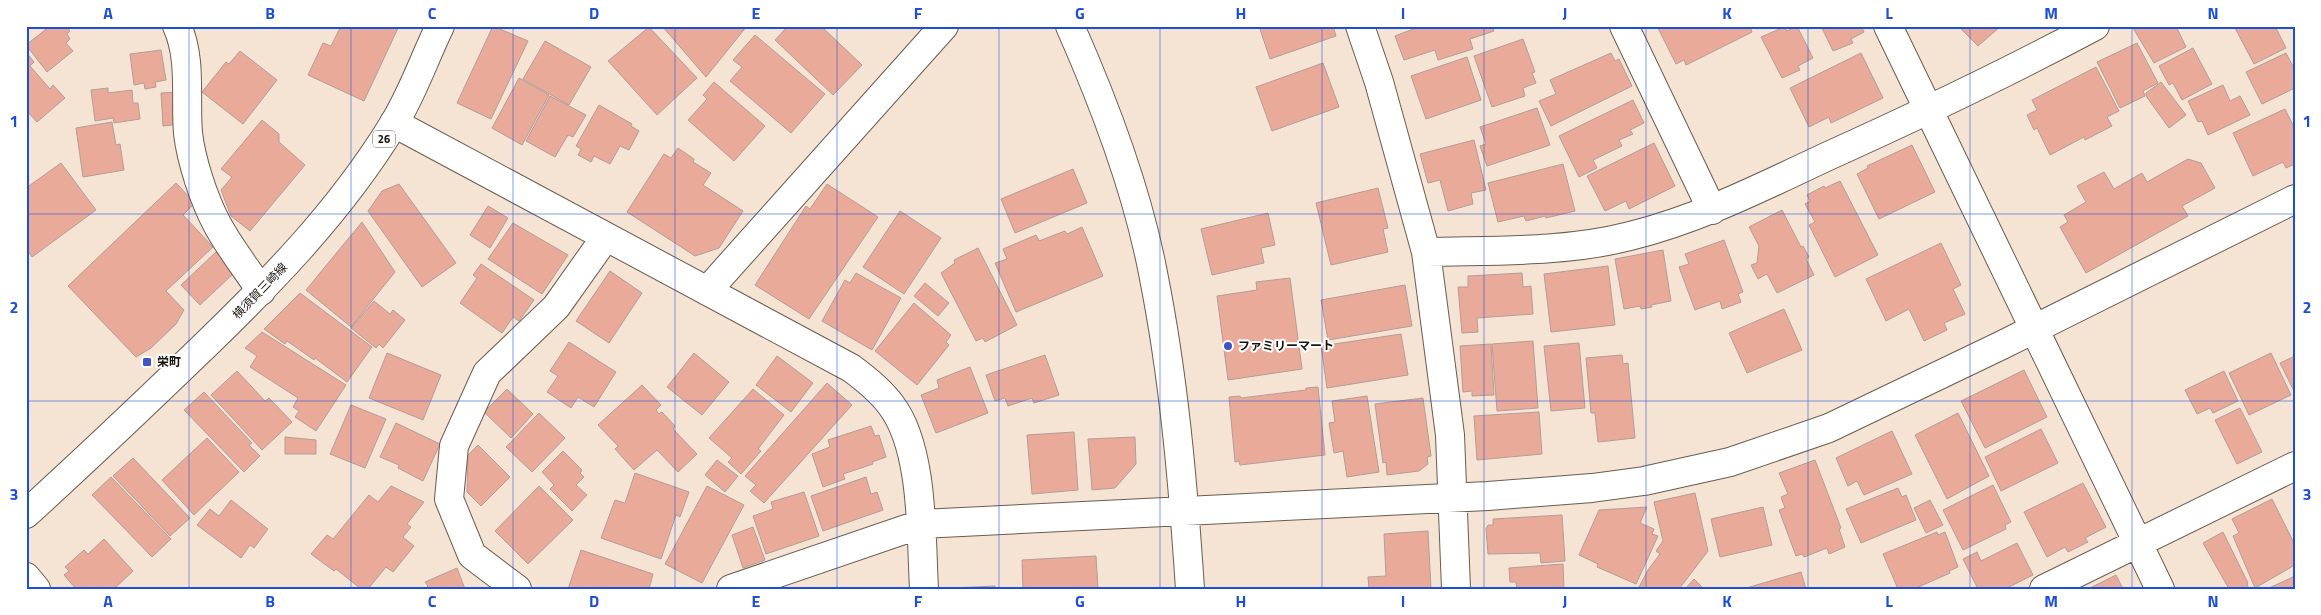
<svg xmlns="http://www.w3.org/2000/svg" width="2321" height="615" viewBox="0 0 2321 615" font-family="'Titillium Web','Noto Sans JP',sans-serif">
	<style>
		.building { fill: #eaaa9a; stroke: #b39d97 }
		.lines { fill: none; stroke-linecap: round; stroke-linejoin: round }
		.minor-casing { stroke: #6a5c4e; stroke-width: 30 }
		.major-casing { stroke: #6a5c4e; stroke-width: 30 }
		.minor { stroke: #fff; stroke-width: 28 }
		.major { stroke: #fff; stroke-width: 28 }
		.grid { fill: none; stroke: #1d4ed8; stroke-width: 1; stroke-opacity: 0.55 }
		.poi-dot { fill: #4153c6; stroke: #fff; stroke-width: 2 }
		.labels { text-anchor: middle; stroke-width: 4; stroke-linejoin: round; paint-order: stroke }
		.shield { fill: #fff; stroke: #5e5a56; stroke-width: 1 }
		.shield-label { font-size: 11px; font-weight: bold; fill: #19130e }
		.street-label { font-size: 12px; fill: #19130e; stroke: #fff }
		.poi-label { font-size: 12px; font-weight: bold; fill: #19130e; stroke: #fff; text-anchor: start }
		.neatline { fill: none; stroke: #1d4ed8; stroke-width: 2 }
		.grid-label { font-size: 16px; text-anchor: middle; font-weight: bold; fill: #1d4ed8 }
	</style>
	<rect width="100%" height="100%" fill="#f5e4d4"/>
	<!-- building -->
	<path class="building" d="M50,26H66L70,31L67,34L70,39L66,43L73,51L47,72L26,45Z
		M341,26H399L364,101L308,75L323,43L331,46Z
		M493,26L528,41L491,119L457,103Z
		M662,26H747L706,77Z
		M788,26H821L862,65L833,95L775,40Z
		M1259,26H1333L1336,36L1270,59Z
		M1421,26H1492L1494,31L1470,39L1473,49L1438,60L1435,50L1404,60L1395,36Z
		M1657,26H1750L1752,32L1686,65L1684,60L1676,64Z
		M1797,26L1813,58L1798,66L1800,70L1782,78L1761,37L1784,27L1787,31Z
		M1821,26H1861L1864,32L1851,39L1853,43L1833,51Z
		M1958,26H2001L1978,46Z
		M2138,26H2176L2186,47L2154,63L2133,28Z
		M2238,26H2275L2286,48L2254,64L2235,28Z
		M649,27L697,78L657,115L608,61Z
		M755,35L825,94L791,133L730,81L742,67L733,60Z
		M1523,39L1535,72L1532,73L1536,83L1523,88L1525,96L1492,107L1474,56Z
		M545,41L591,67L569,105L523,79Z
		M2137,43L2158,83L2143,91L2145,96L2120,108L2097,62Z
		M2193,48L2212,84L2182,100L2173,83L2169,85L2159,66Z
		M161,50L166,80L155,82L156,87L145,89L144,83L134,85L130,54Z
		M240,51L277,80L243,124L202,92L226,62L229,64Z
		M26,52L34,62L30,66L50,89L53,85L65,98L37,122L26,110Z
		M1611,53L1615,61L1619,59L1632,86L1551,126L1539,101L1556,94L1550,80Z
		M1861,53L1883,98L1831,123L1829,117L1809,127L1790,88Z
		M2286,53L2295,70V88L2262,104L2246,72Z
		M1467,57L1481,100L1426,119L1411,76Z
		M1323,63L1339,107L1272,131L1256,87Z
		M2096,67L2119,111L2107,117L2112,126L2085,140L2084,137L2050,155L2037,128L2034,130L2027,115L2037,110L2032,100Z
		M519,78L549,95L522,145L492,128Z
		M714,82L765,126L734,161L688,120L707,99L703,95Z
		M2161,82L2186,115L2169,128L2146,96V93Z
		M2223,85L2230,101L2240,96L2250,115L2208,135L2202,121L2198,122L2188,101Z
		M108,88V93L132,90L133,103H138L140,119L114,123L113,118L95,121L91,90Z
		M178,92L181,124L163,126L161,93Z
		M550,96L586,115L573,137L568,135L555,157L526,141Z
		M1633,100L1644,123L1630,130L1633,134L1619,140L1622,146L1593,160L1597,168L1579,177L1559,136Z
		M599,105L632,124L631,126L639,131L629,150L620,146L610,164L594,156L591,162L578,155L581,149L576,146Z
		M1537,108L1550,145L1487,166L1480,146L1486,144L1480,127Z
		M2285,109L2295,129V164L2286,168L2283,162L2253,176L2233,133Z
		M262,120L279,134V142L305,165L250,231L231,216L221,190L232,177L221,169Z
		M112,122L116,145L120,144L124,170L83,177L76,128Z
		M1474,140L1486,190L1471,193L1473,204L1448,211L1440,180L1428,183L1420,154Z
		M1654,143L1675,186L1629,209L1626,201L1605,211L1587,176Z
		M1912,145L1935,192L1879,219L1857,174L1868,168L1867,166Z
		M678,148L694,159L693,162L711,173L703,185L743,211L719,248L695,256L627,212L664,154L671,158Z
		M2188,159L2201,163L2215,188L2182,206L2188,216L2086,273L2060,227L2068,222L2064,215L2086,202L2077,186L2104,172L2114,189L2142,173L2147,182Z
		M61,163L96,210L32,257L26,249V188Z
		M1563,164L1575,211L1546,218L1545,216L1526,221L1524,216L1498,222L1488,183Z
		M1073,169L1087,203L1015,233L1001,199Z
		M1840,181L1878,255L1835,277L1809,225L1815,222L1805,204L1810,201L1807,195L1824,186L1825,188Z
		M176,183L195,203L183,215L213,247L166,291L184,310L176,324L151,348L136,357L68,286Z
		M399,184L456,263L422,287L368,211L382,191Z
		M827,184L878,217L809,319L755,285L806,206L810,209Z
		M1378,188L1388,228L1383,229L1388,252L1331,265L1316,203Z
		M488,206L508,218L490,248L470,235Z
		M1782,210L1801,247L1803,246L1809,257L1806,259L1814,275L1777,293L1767,274L1758,279L1751,265L1757,263L1759,246L1749,227Z
		M900,211L941,238L904,294L863,267Z
		M1268,213L1275,245L1261,248L1264,263L1212,275L1201,229Z
		M362,222L395,272L351,327L306,290Z
		M513,223L568,255L542,294L488,259Z
		M1082,227L1103,276L1016,312L995,263L1007,259L1003,249L1036,235L1039,241L1065,231L1067,234Z
		M1724,240L1743,292L1738,294L1741,302L1722,309L1720,301L1695,310L1679,267L1689,264L1685,254Z
		M1941,243L1961,285L1953,289L1965,314L1944,323L1947,330L1924,341L1909,309L1886,321L1866,279Z
		M978,248L1017,325L985,342L983,338L976,341L941,273L955,263L954,260Z
		M1663,250L1671,301L1651,305L1652,307L1641,309L1640,306L1624,309L1615,259Z
		M216,252L232,268L229,270L234,273L200,305L181,285Z
		M481,264L534,300L519,321L513,317L502,333L460,303L477,278L473,275Z
		M1608,266L1615,325L1551,332L1544,274Z
		M610,271L642,293L609,343L576,321Z
		M856,273L901,298L872,350L822,321L845,280L850,283Z
		M1522,273L1523,287L1531,286L1533,314L1477,318L1478,332L1462,333L1458,287H1468V276Z
		M1290,278L1302,369L1228,380L1217,296L1257,290L1256,282Z
		M925,283L949,303L938,316L914,296Z
		M1405,285L1412,326L1328,340L1321,300Z
		M300,293L372,347L347,382L315,358L314,360L287,341L285,344L264,329Z
		M374,301L390,314L393,310L405,320L383,348L379,344L376,348L351,328Z
		M914,303L951,335L946,342L949,345L917,385L875,351Z
		M1784,309L1802,350L1747,373L1729,333Z
		M262,332L346,385L316,431L295,417L299,411L293,407L298,398L250,367L257,356L245,348Z
		M1401,334L1408,375L1327,388L1321,346Z
		M1533,341L1538,408L1497,411L1492,344Z
		M569,342L616,372L594,407L578,397L571,408L547,392L558,376L550,371Z
		M1579,343L1585,408L1551,411L1544,346Z
		M1491,344L1494,395L1472,396V391L1463,392L1460,346Z
		M387,353L441,375L423,420L369,398Z
		M694,353L729,382L702,415L667,387Z
		M2271,353L2291,395L2249,415L2229,373Z
		M1045,355L1059,395L1034,403L1032,398L1008,406L1005,398L995,401L986,375Z
		M1622,355L1623,364L1628,363L1635,438L1598,442L1595,413H1591L1586,358Z
		M777,356L813,383L791,412L756,385Z
		M2295,356V393L2280,363Z
		M970,367L988,413L936,433L921,395L939,388L937,380Z
		M2024,370L2047,417L1985,448L1961,401Z
		M237,371L265,401L269,398L292,422L262,450L211,395Z
		M2224,371L2238,401L2213,413L2210,408L2197,414L2185,390Z
		M827,383L852,405L764,503L750,491L756,485L745,476Z
		M642,385L661,405L656,410L659,414L662,412L675,426L673,429L697,454L678,472L657,450L634,470L615,449L618,446L598,425Z
		M1318,387L1325,455L1240,465L1239,461L1235,462L1229,397L1240,396L1241,398L1306,390V388Z
		M507,389L533,414L511,438L484,412Z
		M753,389L784,415L758,449L761,451L741,474L728,462L732,458L709,438Z
		M204,392L252,443L249,445L260,456L244,472L184,410Z
		M1367,396L1379,472L1347,477L1343,451L1334,453L1329,423L1335,422L1332,401Z
		M1423,398L1431,456L1427,457L1428,464L1419,471L1387,475L1386,462L1383,463L1375,404Z
		M351,405L386,419L365,468L330,454Z
		M2240,408L2262,452L2237,464L2215,420Z
		M1539,412L1542,454L1477,460L1474,416Z
		M539,413L565,438L532,472L506,447Z
		M1958,413L1989,476L1947,499L1915,435Z
		M396,423L440,444L423,481L398,468L399,465L380,457Z
		M871,426L875,436L879,435L886,457L872,462L873,464L843,474L845,479L823,487L812,454L830,447L828,440Z
		M2041,429L2058,463L2001,491L1985,457Z
		M1892,431L1912,474L1864,495L1857,481L1848,486L1836,458Z
		M1074,432L1078,490L1032,494L1027,435Z
		M285,437L316,440V454H285Z
		M1135,437L1136,464L1115,488L1092,490L1088,439Z
		M207,438L239,472L194,515L162,480Z
		M478,445L510,477L481,506L467,492L468,455Z
		M563,451L582,470L580,473L584,477L576,485L587,495L572,511L550,489L554,485L542,472Z
		M133,458L190,518L170,536L113,476Z
		M717,460L738,476L725,492L705,475Z
		M1815,460L1841,528L1839,529L1845,547L1829,554L1827,548L1804,557L1802,554L1796,556L1779,510L1785,508L1781,497L1788,494L1779,473Z
		M635,473L689,492L680,517L676,515L661,559L601,538L615,500L625,503Z
		M111,477L171,539L152,557L92,495Z
		M866,477L871,494L877,492L883,510L823,531L811,496Z
		M2083,483L2106,527L2085,538L2088,542L2068,552L2065,547L2047,557L2024,512Z
		M1993,485L2011,522L2005,525L2006,529L1963,550L1943,510Z
		M391,486L424,502L407,524L411,527L403,537L414,546L393,572L386,567L368,589H361L336,569L334,571L311,554L327,535L333,539L369,495L378,502Z
		M539,486L573,520L528,564L495,531Z
		M707,486L744,505L702,583L665,564Z
		M1898,488L1902,497L1906,495L1916,520L1861,543L1846,509Z
		M804,492L819,536L766,554L753,516L773,509L771,502Z
		M1695,493L1708,551L1679,589H1638L1648,570L1660,554L1656,551L1663,541L1654,502Z
		M2272,499L2295,545V565L2255,588L2233,536L2239,533L2232,519Z
		M231,500L268,529L254,548L250,545L241,558L197,525L210,509L219,516Z
		M1930,500L1943,525L1926,533L1914,508Z
		M1647,507L1640,523L1654,529L1652,534L1658,536L1636,584L1597,567L1598,564L1579,555L1599,510Z
		M1763,507L1772,545L1720,557L1711,519Z
		M1562,515L1565,561L1541,563L1540,553L1488,554L1486,529L1488,525H1493V519Z
		M753,527L765,560L743,568L732,535Z
		M1428,531L1431,589H1369L1368,577L1386,576L1384,534Z
		M1937,532L1938,535L1945,532L1958,567L1949,571L1950,573L1914,589H1898L1883,554Z
		M2223,532L2248,583L2247,584L2249,589H2229L2203,543Z
		M104,539L133,571L114,589H76L64,575L69,571L65,567L84,550L88,554Z
		M2017,543L2033,575L2005,589H1978L1963,559L1977,552L1981,561Z
		M581,550L653,574L649,589H568Z
		M1096,556L1098,589H1023L1022,560Z
		M1563,564L1564,589H1517L1516,582H1510L1509,568Z
		M457,568L465,589H425L428,586L425,582Z
		M1801,572L1806,589H1743Z
		M2116,575L2123,589H2088Z
		M2295,576V589H2267Z
		M1694,579L1704,589H1685Z
		M995,586L996,589H951V588Z"/>
	<g class="lines">
		<defs>
			<path id="minor" d="M177,26C192,59 185,98 188,133C191,160 204,200 217,224C229,247 247,269 261,291
				M1070,26C1105,105 1137,189 1153,273C1174,378 1183,483 1190,589
				M1360,26L1379,82L1426,252L1450,435L1456,589
				M1624,26L1712,210
				M1888,26L2160,589
				M394,123L851,368C866,379 880,390 891,405C924,448 921,536 924,589
				M1426,252C1493,250 1564,253 1630,236C1699,219 1762,187 1826,157C1917,116 2007,73 2095,26
				M707,291L944,26
				M26,577L36,589
				M517,589L472,555L449,499L454,446L487,373L556,307L605,238
				M731,589L921,524L1488,496L1592,488L1644,481L1730,462L1829,428L2002,345L2295,199
				M2044,589L2295,466"/>
			<path id="major" d="M26,514C83,462 139,409 194,356C268,285 339,213 393,125C412,95 424,59 440,26"/>
		</defs>
		<!-- minor casing -->
		<use href="#minor" class="minor-casing"/>
		<!-- major casing -->
		<use href="#major" class="major-casing"/>
		<!-- minor -->
		<use href="#minor" class="minor"/>
		<!-- major -->
		<use href="#major" class="major"/>
	</g>
	<!-- grid -->
	<path class="grid" d="M189,26V589M351,26V589M513,26V589M675,26V589M837,26V589M999,26V589M1160,26V589M1322,26V589M1484,26V589M1646,26V589M1808,26V589M1970,26V589M2132,26V589M26,214H2295M26,401H2295"/>
	<!-- markers -->
	<g class="poi-dot">
		<circle cx="1228" cy="346" r="5"/>
		<rect x="142" y="357" width="10" height="10" rx="2.5"/>
	</g>
	<g class="labels">
		<!-- shield labels -->
		<rect class="shield" x="373" y="130.5" width="22" height="17" rx="4"/>
		<g class="shield-label">
			<text x="384" y="143">26</text>
		</g>
		<!-- street labels -->
		<g class="street-label">
			<text transform="translate(260 291) rotate(-46)" y="4">横須賀三崎線</text>
		</g>
		<!-- poi labels -->
		<g class="poi-label">
			<text x="1238" y="350">ファミリーマート</text>
			<text x="157" y="366">栄町</text>
		</g>
	</g>
	<!-- border -->
	<rect width="2321" height="615" fill="none" stroke="#ffffff" stroke-width="55"/>
	<rect x="28" y="28" width="2266" height="560" class="neatline"/>
	<g class="grid-label">
		<text x="108" y="19">A</text>
		<text x="270" y="19">B</text>
		<text x="432" y="19">C</text>
		<text x="594" y="19">D</text>
		<text x="756" y="19">E</text>
		<text x="918" y="19">F</text>
		<text x="1080" y="19">G</text>
		<text x="1241" y="19">H</text>
		<text x="1403" y="19">I</text>
		<text x="1565" y="19">J</text>
		<text x="1727" y="19">K</text>
		<text x="1889" y="19">L</text>
		<text x="2051" y="19">M</text>
		<text x="2213" y="19">N</text>
		<text x="14" y="127">1</text>
		<text x="2307" y="127">1</text>
		<text x="14" y="313">2</text>
		<text x="2307" y="313">2</text>
		<text x="14" y="500">3</text>
		<text x="2307" y="500">3</text>
		<text x="108" y="607">A</text>
		<text x="270" y="607">B</text>
		<text x="432" y="607">C</text>
		<text x="594" y="607">D</text>
		<text x="756" y="607">E</text>
		<text x="918" y="607">F</text>
		<text x="1080" y="607">G</text>
		<text x="1241" y="607">H</text>
		<text x="1403" y="607">I</text>
		<text x="1565" y="607">J</text>
		<text x="1727" y="607">K</text>
		<text x="1889" y="607">L</text>
		<text x="2051" y="607">M</text>
		<text x="2213" y="607">N</text>
	</g>
</svg>
